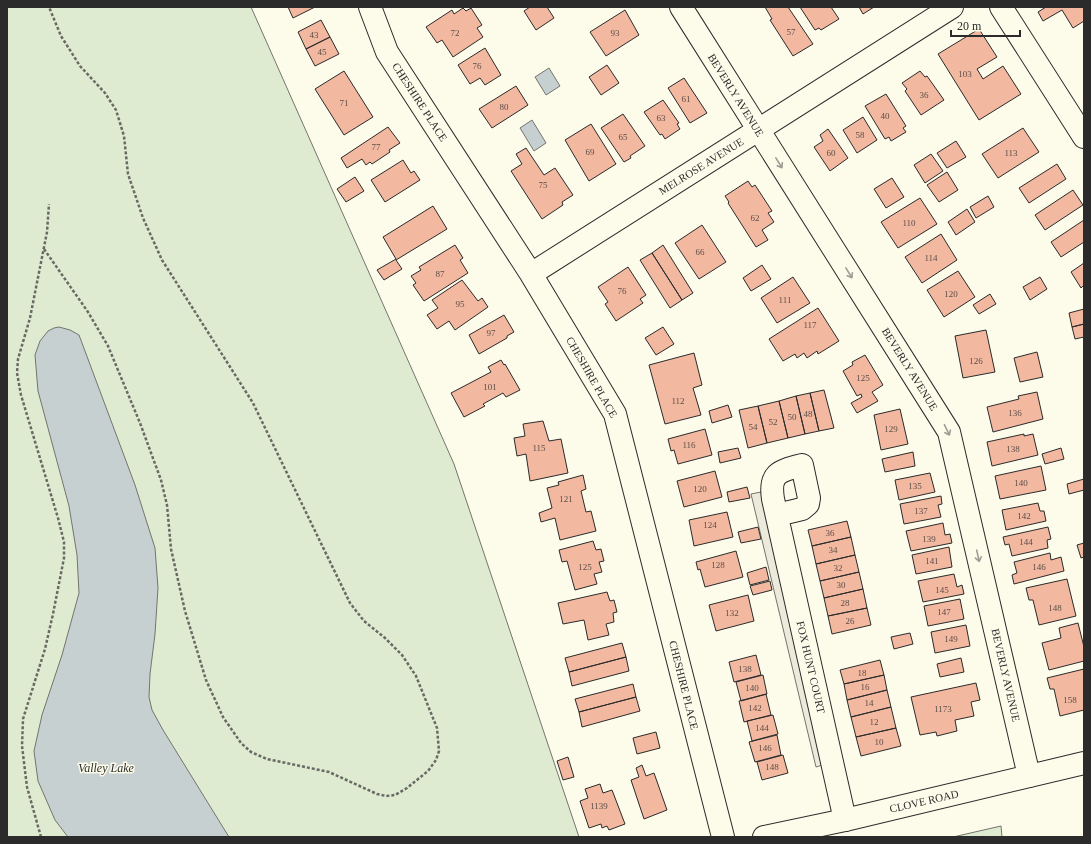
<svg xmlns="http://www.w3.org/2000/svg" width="1091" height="844" viewBox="0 0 1091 844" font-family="Georgia,serif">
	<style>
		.green { fill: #deebd1; stroke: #74746e }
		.parking { fill: #eceadb; stroke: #74746e }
		.water { fill: #c7d0d0; stroke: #74746e }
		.building { fill: #f2b8a0; stroke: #2b2b2b }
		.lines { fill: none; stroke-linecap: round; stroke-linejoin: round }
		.minor-casing { stroke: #2b2b2b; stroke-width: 24 }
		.major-casing { stroke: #2b2b2b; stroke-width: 24 }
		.path { stroke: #6a6964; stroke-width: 2.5; stroke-dasharray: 3 2; stroke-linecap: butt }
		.minor { stroke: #fdfbea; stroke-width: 22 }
		.major { stroke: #fdfbea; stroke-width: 22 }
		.oneway { stroke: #9e9d94 }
		.labels { text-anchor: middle; stroke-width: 3; stroke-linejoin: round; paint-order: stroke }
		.number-label { font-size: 9px; fill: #5d4e48 }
		.street-label { font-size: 11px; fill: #2b2b2b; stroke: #fdfbea }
		.water-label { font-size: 12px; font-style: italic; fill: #2b2b2b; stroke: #fdfbea }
	</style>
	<rect width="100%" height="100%" fill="#fdfbea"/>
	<!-- green -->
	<path class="green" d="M7,7H251L454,464L579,837H7Z
		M1001,826L1002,837H953Z"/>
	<!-- parking -->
	<path class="parking" d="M761,492L826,764L816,767L751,494Z"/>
	<!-- water -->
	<path class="water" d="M549,68L560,86L546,95L535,77Z
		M532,120L546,143L534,151L520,128Z
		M59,327L70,330L79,335L135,485L155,548L158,588L155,634L150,674L149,697L152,710L163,730L229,837H68L55,820L38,781L34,751L42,715L62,655L79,593L77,555L69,506L38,391L35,355L40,341L48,331L54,328Z"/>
	<!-- building -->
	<path class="building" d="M288,7H315L293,18Z
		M530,7H547L554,18L536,30L524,11Z
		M765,7H788L813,44L793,56L770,20L772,19Z
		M800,7H831L839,19L821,30L819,28L815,30Z
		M859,7H874L863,14Z
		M1046,7H1084V21L1073,28L1062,10L1043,21L1038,12Z
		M463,8L466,11L471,8L482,25L477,28L483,37L453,57L442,40L437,43L426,27L452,10L454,14Z
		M625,10L639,35L606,56L590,32Z
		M321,20L330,37L306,49L298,32Z
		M979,29L997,57L977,69L983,79L1003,66L1021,94L979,120L938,54Z
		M330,37L339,54L315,66L306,49Z
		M485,48L501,75L485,85L480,78L470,84L458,65Z
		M607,65L619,83L601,95L589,77Z
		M344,71L373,117L344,135L315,89Z
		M920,71L925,77L927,76L944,100L921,115L905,91L907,89L902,83Z
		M684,78L707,113L690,123L668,88Z
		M516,86L528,105L492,128L479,109Z
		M886,94L906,126L903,128L906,132L891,141L889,137L885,139L865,106Z
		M663,100L679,123L677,124L680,129L665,139L662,134L660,135L644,112Z
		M623,114L645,146L630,156L631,158L624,162L601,128Z
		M863,117L877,140L857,153L843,130Z
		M591,124L616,164L589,181L565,140Z
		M388,127L400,143L389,150L390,152L372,164L370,162L366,165L362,159L347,168L341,158Z
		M1023,128L1039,152L998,178L982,154Z
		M828,129L848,158L830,171L814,147L823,141L820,135Z
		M956,141L966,157L947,168L937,153Z
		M526,148L544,175L555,168L573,195L562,202L563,205L542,219L511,171L522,164L516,154Z
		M931,154L943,171L925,183L914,165Z
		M403,160L411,173L414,171L420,180L385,202L371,180Z
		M1057,164L1066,179L1029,203L1019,188Z
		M947,172L958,190L939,202L927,185Z
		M355,177L364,191L346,202L337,189Z
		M892,178L904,197L886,208L874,189Z
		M748,181L752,187L755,185L772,211L768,213L774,222L762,230L768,240L756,247L728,203L729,202L725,196Z
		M1073,190L1083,205L1045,230L1035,215Z
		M988,196L994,207L976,218L970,207Z
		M920,198L937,224L898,248L881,222Z
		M433,206L447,229L396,260L402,269L384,280L377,270L396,259L383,237Z
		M967,209L975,222L956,235L948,222Z
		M1084,220V242L1061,257L1051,242Z
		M702,225L726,262L699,279L675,243Z
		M941,234L957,260L922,283L905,257Z
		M455,245L463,258L460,260L468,273L424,301L413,285L416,283L411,276L421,270L419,267Z
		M663,245L693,293L682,300L652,253Z
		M652,253L682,300L670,308L640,260Z
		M1084,263V285L1081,288L1071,272Z
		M762,265L771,279L751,291L743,278Z
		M628,267L646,295L640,299L643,303L616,321L605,304L608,302L598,287Z
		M958,271L975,297L944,317L927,290Z
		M793,277L810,303L777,323L761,298Z
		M1040,277L1047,289L1030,300L1023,287Z
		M462,280L478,301L482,298L488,307L455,330L449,321L437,329L427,315L438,308L432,300Z
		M990,294L996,304L979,314L973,305Z
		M818,308L839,341L818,354L817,351L807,358L804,353L797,358L795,354L783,361L769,339Z
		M1084,309V324L1072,327L1069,313Z
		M504,315L514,332L507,336V338L479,354L469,335Z
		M1084,324V337L1075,339L1072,327Z
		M663,327L674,344L656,355L645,338Z
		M986,330L995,372L963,378L955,336Z
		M1037,352L1043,377L1020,382L1014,358Z
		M694,353L702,385L693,388L701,415L665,424L649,365Z
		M865,355L883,385L872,392L878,401L857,413L851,403L862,397L861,394L857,396L843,371L853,365L852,362Z
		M501,360L504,365L505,364L520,390L506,397L503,393L483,404L485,406L464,417L451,393L491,372L488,367Z
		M824,390L834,428L819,431L810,393Z
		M1037,392L1043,419L993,432L987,407L1019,399L1018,396Z
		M810,393L819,431L805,434L796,396Z
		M796,396L805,434L788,438L779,401Z
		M779,401L788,438L767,443L758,406Z
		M728,405L732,417L712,423L709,411Z
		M758,406L767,443L748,448L739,410Z
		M900,409L908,444L881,450L874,415Z
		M543,421L549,441L561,439L568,473L530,481L526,454L517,456L514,438L525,436L523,424Z
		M705,429L712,455L678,464L674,450L671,451L668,439Z
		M1024,434V436L1033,434L1038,455L992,466L987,442Z
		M738,448L741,458L720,463L718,452Z
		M1061,448L1064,459L1045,464L1042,454Z
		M913,452L915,466L885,472L882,459Z
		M1041,466L1046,490L1000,499L995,476Z
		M715,471L722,497L684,507L677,481Z
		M930,473L935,492L899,500L895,480Z
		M583,475L586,489L581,491L586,512L591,511L596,531L560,540L555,518L541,522L539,513L552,508L547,488L559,485L558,482Z
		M1084,479V490L1069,494L1067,484Z
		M747,487L750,498L729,502L727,492Z
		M941,496L942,504L938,505L941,517L904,524L900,504Z
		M1038,503L1040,511H1044L1046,521L1006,530L1002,510Z
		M727,512L733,537L694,546L689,520Z
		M847,521L851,537L812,546L808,530Z
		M943,523L945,535L950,534L952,543L911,551L906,531Z
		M758,527L761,539L741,543L738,532Z
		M1048,527L1051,539L1047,540L1048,548L1012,556L1009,544L1005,545L1003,537Z
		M851,537L855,555L816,564L812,546Z
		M593,541L596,550L601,549L604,561L599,562L602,572L594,574L597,584L575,590L567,561L562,562L559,550Z
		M1084,543V557L1081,558L1077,545Z
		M949,547L952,567L916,574L912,555Z
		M736,551L743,577L705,587L700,569L698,570L696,562Z
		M1050,553L1051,560L1061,557L1064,571L1014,584L1012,575L1017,573L1014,562Z
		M855,555L859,572L820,581L816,564Z
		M766,567L769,580L750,585L747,573Z
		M859,572L863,589L824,598L820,581Z
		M954,574L957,587L962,585L964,594L923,602L918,581Z
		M1067,579L1076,616L1039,625L1033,600H1029L1026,588Z
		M770,581L772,590L753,595L750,586Z
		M863,589L867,608L828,616L824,598Z
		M607,592L610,601L614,600L617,612L613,613L614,622L606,624L609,635L588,640L584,620L563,624L558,603Z
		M748,595L754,621L716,631L709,605Z
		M960,599L964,619L928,626L924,606Z
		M867,608L871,625L832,634L828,616Z
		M1078,623L1084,647V661L1049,670L1042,643L1061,638L1059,628Z
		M966,625L970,646L935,653L931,632Z
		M910,633L913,644L894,649L891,637Z
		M622,643L626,657L569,672L565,658Z
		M756,655L761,675L734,682L729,662Z
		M626,657L629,671L572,686L569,672Z
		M961,658L964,672L940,677L937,664Z
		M880,660L884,675L844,684L840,670Z
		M1084,669V710L1060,716L1054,689H1050L1047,678Z
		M763,675L767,694L741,701L736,682Z
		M884,675L887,690L847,700L844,684Z
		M976,683L980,700L971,702L974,716L955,720L957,731L937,736L936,732L920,735L911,697Z
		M633,684L636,697L579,712L575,699Z
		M887,690L891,707L851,717L847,700Z
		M766,694L771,715L744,722L739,701Z
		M636,697L640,711L582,727L579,712Z
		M891,707L896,728L856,737L851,717Z
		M773,715L778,734L752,741L747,721Z
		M896,728L901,746L861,756L856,737Z
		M656,732L660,748L637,754L633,738Z
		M777,735L781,755L755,762L749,742Z
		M783,755L788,773L762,780L757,762Z
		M568,757L574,777L563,780L557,761Z
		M642,765L646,776L654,773L667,810L644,819L631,780L639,777L636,768Z
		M600,784L603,793L612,790L625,824L609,830L607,826L602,828L601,824L589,828L580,801L588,798L585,789Z"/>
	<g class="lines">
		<defs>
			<path id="minor" d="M370,7L387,52L531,274L615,414L723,837
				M681,7L949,432L1029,776
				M1001,7L1084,137
				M531,274L952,7
				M777,515L802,509L808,504L809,498L802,465C779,471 769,473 773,499L845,820"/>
			<path id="major" d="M764,837L845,820L1084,763"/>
		</defs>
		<!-- minor casing -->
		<use href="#minor" class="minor-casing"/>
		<!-- major casing -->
		<use href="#major" class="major-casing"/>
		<!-- path -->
		<path class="path" d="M44,249L88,312L108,346L140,423L161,480L167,505L171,549L185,611L206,680L223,717L241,743L251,752L267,759L329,772L377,794L386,796L395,795L407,788L428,771L436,760L439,751L437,728L416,676L402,655L385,638L364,621L350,603L253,403L162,260L143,218L128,174L124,136L116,110L105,93L80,66L61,36L49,7
			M41,837L27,787L22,746L23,719L45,649L53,614L64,558V542L58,518L21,395L17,373L18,359L30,318L47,232L49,204"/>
		<!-- minor -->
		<use href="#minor" class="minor"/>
		<!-- major -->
		<use href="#major" class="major"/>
	</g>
	<!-- one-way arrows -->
	<defs><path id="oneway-shaft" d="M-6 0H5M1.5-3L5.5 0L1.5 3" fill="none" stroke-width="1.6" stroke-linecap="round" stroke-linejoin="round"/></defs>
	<g class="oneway">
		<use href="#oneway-shaft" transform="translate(779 163) rotate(58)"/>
		<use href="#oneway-shaft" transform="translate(849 273) rotate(58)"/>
		<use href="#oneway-shaft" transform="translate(947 430) rotate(64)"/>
		<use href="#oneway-shaft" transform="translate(978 556) rotate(77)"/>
	</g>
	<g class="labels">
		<!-- number labels -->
		<g class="number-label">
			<text x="791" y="35">57</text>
			<text x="455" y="36">72</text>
			<text x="615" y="36">93</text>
			<text x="314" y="38">43</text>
			<text x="322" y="55">45</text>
			<text x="477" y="69">76</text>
			<text x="965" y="77">103</text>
			<text x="924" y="98">36</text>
			<text x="686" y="102">61</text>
			<text x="344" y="106">71</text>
			<text x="504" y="110">80</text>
			<text x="885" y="119">40</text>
			<text x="661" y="121">63</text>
			<text x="860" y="138">58</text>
			<text x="623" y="140">65</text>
			<text x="376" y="150">77</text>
			<text x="590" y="155">69</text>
			<text x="831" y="156">60</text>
			<text x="1011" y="156">113</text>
			<text x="543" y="188">75</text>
			<text x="755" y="221">62</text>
			<text x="909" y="226">110</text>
			<text x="700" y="255">66</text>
			<text x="931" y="261">114</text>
			<text x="440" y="277">87</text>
			<text x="622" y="294">76</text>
			<text x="951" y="297">120</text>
			<text x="785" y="303">111</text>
			<text x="460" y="307">95</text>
			<text x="810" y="328">117</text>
			<text x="491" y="336">97</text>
			<text x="976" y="364">126</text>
			<text x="863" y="381">125</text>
			<text x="490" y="390">101</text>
			<text x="678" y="404">112</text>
			<text x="1015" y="416">136</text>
			<text x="808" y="417">48</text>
			<text x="792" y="420">50</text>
			<text x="773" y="425">52</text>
			<text x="753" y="430">54</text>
			<text x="891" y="432">129</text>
			<text x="689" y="448">116</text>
			<text x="539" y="451">115</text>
			<text x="1013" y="452">138</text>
			<text x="1021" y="486">140</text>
			<text x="915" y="489">135</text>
			<text x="700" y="492">120</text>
			<text x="566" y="502">121</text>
			<text x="921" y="514">137</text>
			<text x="1024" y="519">142</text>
			<text x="710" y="528">124</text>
			<text x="830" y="536">36</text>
			<text x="929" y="542">139</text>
			<text x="1026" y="545">144</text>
			<text x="833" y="553">34</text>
			<text x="932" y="564">141</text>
			<text x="718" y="568">128</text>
			<text x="585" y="570">125</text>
			<text x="1039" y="570">146</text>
			<text x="838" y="571">32</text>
			<text x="841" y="588">30</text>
			<text x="942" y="593">145</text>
			<text x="845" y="606">28</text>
			<text x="1055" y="611">148</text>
			<text x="944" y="615">147</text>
			<text x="732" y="616">132</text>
			<text x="850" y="624">26</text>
			<text x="951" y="642">149</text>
			<text x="745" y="672">138</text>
			<text x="862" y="676">18</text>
			<text x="865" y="690">16</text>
			<text x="752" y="691">140</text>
			<text x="1070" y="703">158</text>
			<text x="869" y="706">14</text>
			<text x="755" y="711">142</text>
			<text x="943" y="712">1173</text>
			<text x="874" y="725">12</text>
			<text x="762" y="731">144</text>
			<text x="879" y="745">10</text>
			<text x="765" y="751">146</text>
			<text x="772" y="770">148</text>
			<text x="599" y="809">1139</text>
		</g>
		<!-- street labels -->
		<g class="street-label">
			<text transform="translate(736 95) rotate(58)" y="4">BEVERLY AVENUE</text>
			<text transform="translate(420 102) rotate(57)" y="4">CHESHIRE PLACE</text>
			<text transform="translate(701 166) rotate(-32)" y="4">MELROSE AVENUE</text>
			<text transform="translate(910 369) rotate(58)" y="4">BEVERLY AVENUE</text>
			<text transform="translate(592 377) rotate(60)" y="4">CHESHIRE PLACE</text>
			<text transform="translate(811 667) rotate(77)" y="4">FOX HUNT COURT</text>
			<text transform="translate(1006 675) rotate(77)" y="4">BEVERLY AVENUE</text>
			<text transform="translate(684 685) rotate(76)" y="4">CHESHIRE PLACE</text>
			<text transform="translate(924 801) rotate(-13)" y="4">CLOVE ROAD</text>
		</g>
		<!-- water labels -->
		<g class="water-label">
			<text x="106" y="772">Valley Lake</text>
		</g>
	</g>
	<!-- border -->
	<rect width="1091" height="844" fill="none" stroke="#2b2b2b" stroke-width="16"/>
	<!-- scale -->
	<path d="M951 30v6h69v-6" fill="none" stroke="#2b2b2b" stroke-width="2"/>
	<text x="957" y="30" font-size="12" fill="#2b2b2b" stroke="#fdfbea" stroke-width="3" paint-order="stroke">20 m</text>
</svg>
